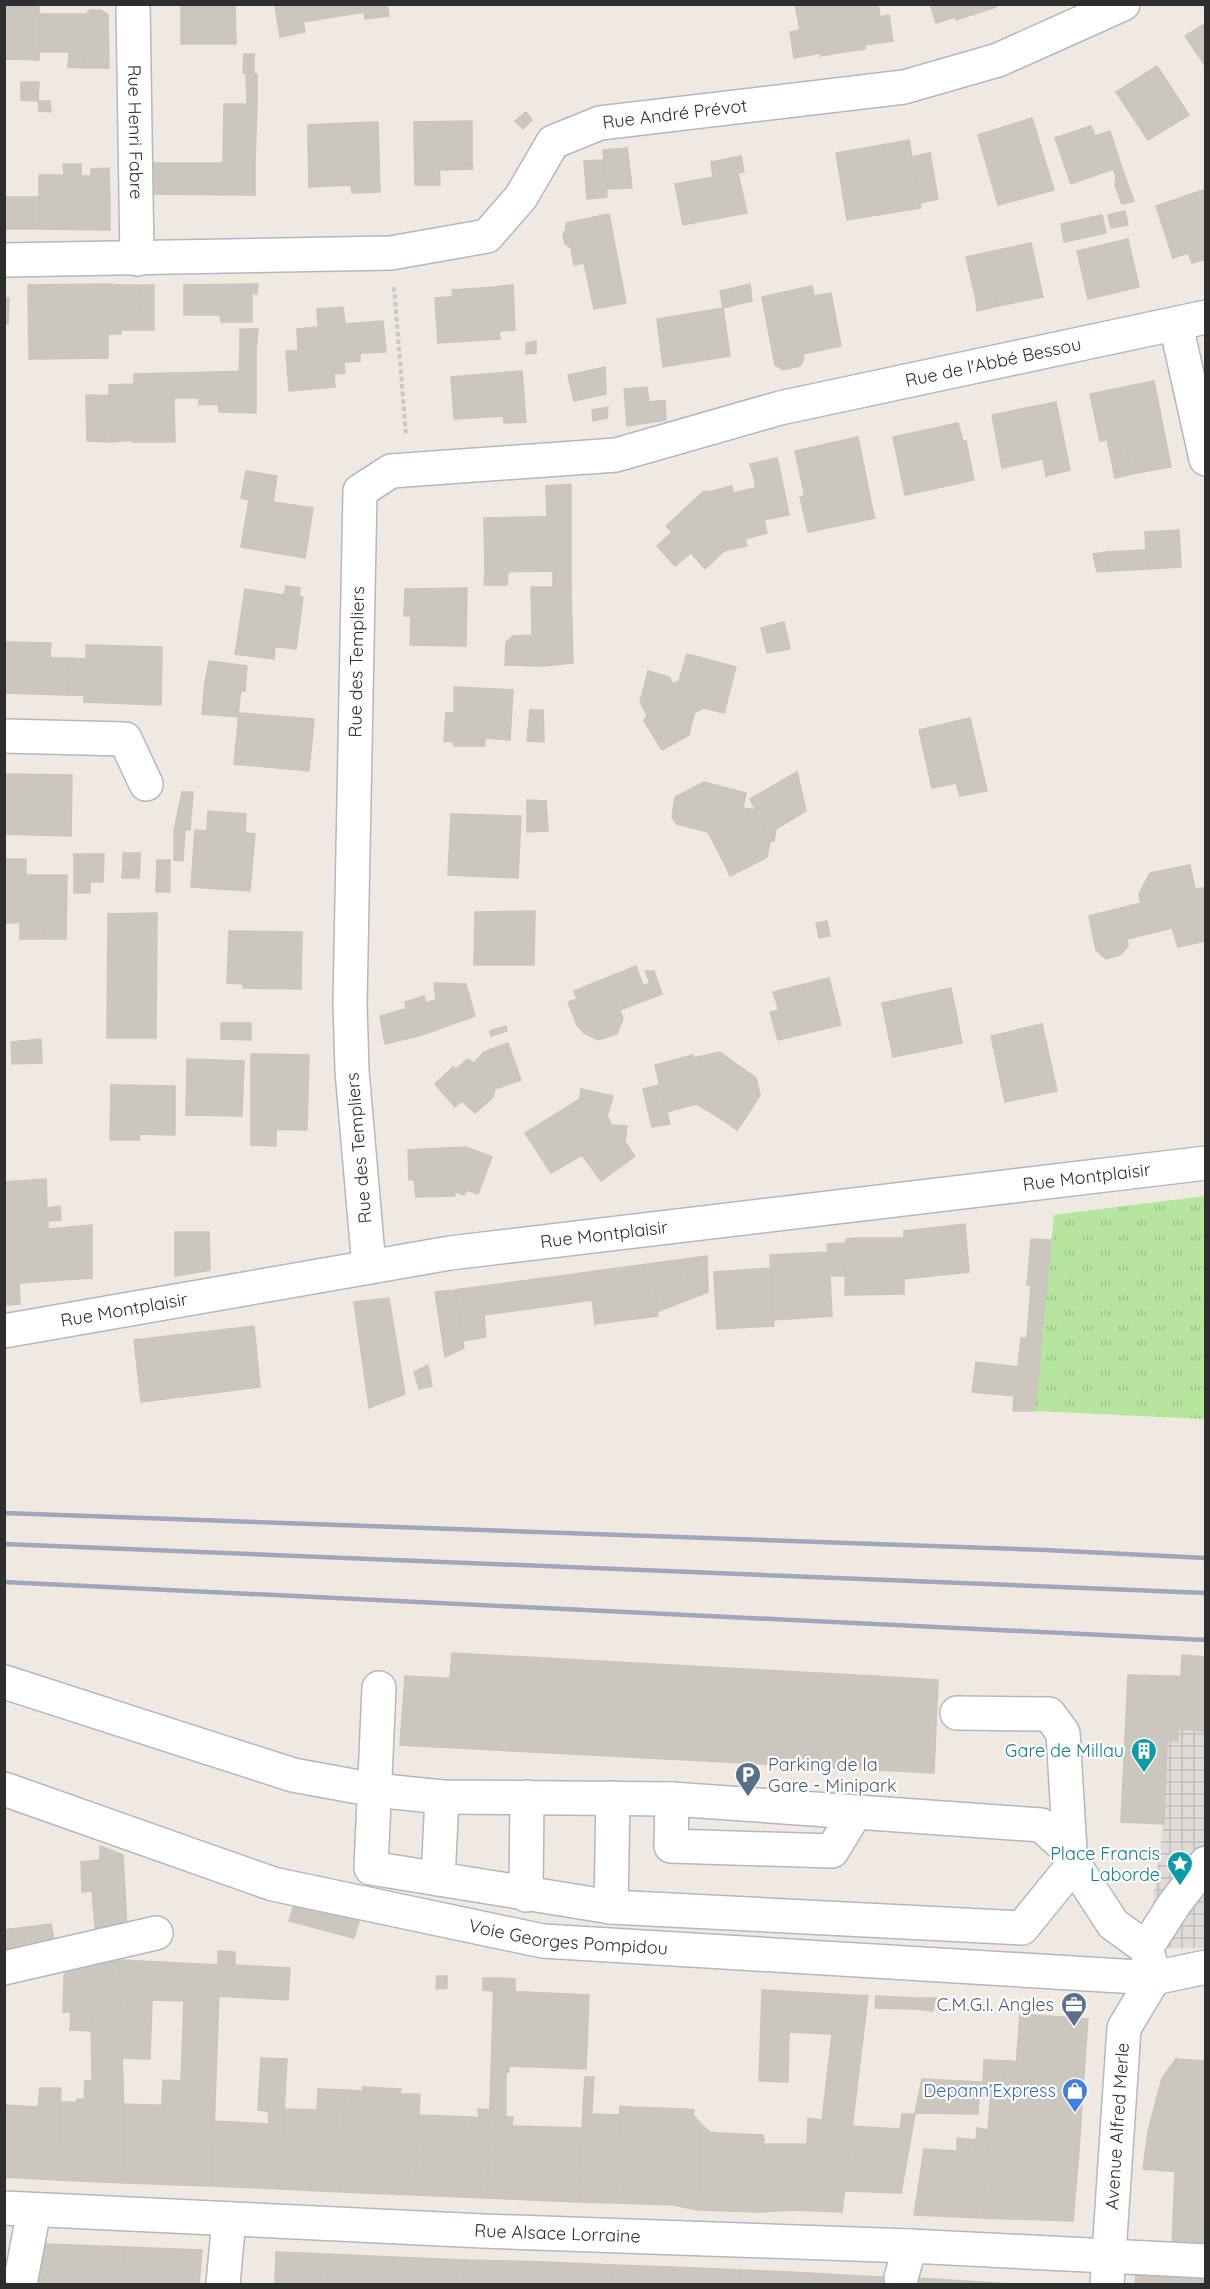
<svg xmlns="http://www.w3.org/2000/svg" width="1210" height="2289" viewBox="0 0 1210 2289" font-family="Quicksand,sans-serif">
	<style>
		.park { fill: url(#park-tufts) }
		.plaza { fill: url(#plaza-grid) }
		.building { fill: #cbc7bf; stroke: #cbc5ba; stroke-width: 1.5 }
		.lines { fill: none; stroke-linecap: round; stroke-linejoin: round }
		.minor-casing { stroke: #b4b7c1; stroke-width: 36 }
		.path { stroke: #c9c9c9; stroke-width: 4; stroke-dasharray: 4.5 3; stroke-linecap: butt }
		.minor { stroke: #fff; stroke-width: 33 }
		.rail { stroke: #a3a6b8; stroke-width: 4.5 }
		.labels { text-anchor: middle; stroke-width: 4.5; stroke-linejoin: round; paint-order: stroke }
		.street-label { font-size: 18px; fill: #2e2e2e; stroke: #fff }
		.culture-label { font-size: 18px; fill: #0d838f; stroke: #fff; text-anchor: end }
		.service-label { font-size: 18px; fill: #4e5e75; stroke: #fff; text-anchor: start }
		.shop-label { font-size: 18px; fill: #366cbe; stroke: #fff; text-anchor: end }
	</style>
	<defs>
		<pattern id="park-tufts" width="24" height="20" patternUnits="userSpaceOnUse" patternTransform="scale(1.5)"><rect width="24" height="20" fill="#b6e59e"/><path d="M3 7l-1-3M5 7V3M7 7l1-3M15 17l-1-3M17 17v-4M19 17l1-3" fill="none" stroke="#9dc588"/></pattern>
		<pattern id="plaza-grid" width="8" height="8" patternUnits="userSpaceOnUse" patternTransform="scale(1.5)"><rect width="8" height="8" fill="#dfdcd8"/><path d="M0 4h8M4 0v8" fill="none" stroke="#c0bdba"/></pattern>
	</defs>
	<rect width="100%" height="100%" fill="#efe9e1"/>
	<!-- park -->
	<path class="park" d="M1205,1196V1419L1034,1411L1054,1215Z"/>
	<!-- plaza -->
	<path class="plaza" d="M1178,1729L1205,1731V1948H1147L1163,1826L1167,1740L1178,1741Z"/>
	<!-- building -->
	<path class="building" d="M4,4H39V60L4,59Z
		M181,4H235L236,44H181Z
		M275,4H387L389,16L365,19L364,12L303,22L302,15L277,19Z
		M795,4H836L844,52L821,56L820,53L794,58L790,32L800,30Z
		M836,4H878L880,17L889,15L893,41L865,45V49L844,52Z
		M930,4H996V7L956,20L955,17L936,23Z
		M90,10H101L108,15L109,68H85V52H39L40,14H86Z
		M302,15L305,32L280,37L277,19Z
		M1206,23V67L1185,36Z
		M69,52H85V68L68,67Z
		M244,54H254V73H243Z
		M1157,66L1189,115L1148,140L1116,92Z
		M246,73L257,74V104H247Z
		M21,82H39L38,101L21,100Z
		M38,101H50L51,112L39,111Z
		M224,104H257L255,163H223Z
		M526,112L532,120L523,129L515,121Z
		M1032,118L1054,190L998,205L978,135Z
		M472,121V163L439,162L440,185H415L414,122Z
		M378,122L380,192L352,193L351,185L309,187L308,136L326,135L325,124Z
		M325,124L326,135L308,136V125Z
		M1091,126L1095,136L1110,131L1124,174L1116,176L1113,169L1071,184L1055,138Z
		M909,140L921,208L847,220L836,153Z
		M627,148L629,162L604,164L603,150Z
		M930,153L938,199L920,203L911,157Z
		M741,156L744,172L738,173L747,213L683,225L675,184L713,177L711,162Z
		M604,160L607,197L587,199L584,161Z
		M439,162L472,163L473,169L439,170Z
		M629,162L632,188L606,189L604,164Z
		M149,163H255V195L149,194Z
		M63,164H81V176H91V169L109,168L110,197H39V175H64Z
		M1124,174L1134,201L1122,204L1115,185L1116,176Z
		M1206,189V259L1192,263L1188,253L1173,258L1156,206Z
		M4,197H39V229H4Z
		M39,197H110V230L39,229Z
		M1125,211L1128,225L1111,228L1108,215Z
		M609,214L626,303L594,309L584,263L574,265L571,248L565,244L563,234L566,230V223Z
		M1102,215L1106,233L1064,242L1061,224Z
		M1128,239L1139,287L1088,299L1077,251Z
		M1031,243L1043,297L998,306L996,297L976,300L966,257Z
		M107,284L120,285L121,334H108V358L29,359L28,285Z
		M258,284L257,294L252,293V322H221L220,315H184V285Z
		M750,284L752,301L723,308L720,291Z
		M120,285H140L139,316H120Z
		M140,285H154V330H121L120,316H139Z
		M513,285L515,330L499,331L500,339L438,343L435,298L494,294V287Z
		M812,286L814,296L831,293L841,346L803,354L804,359L800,366L783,370L775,365L762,297Z
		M494,287V294L453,297L452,290Z
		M996,297L998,306L977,311L976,300Z
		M4,298H9L8,324H4Z
		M343,307L345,324L383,321L386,352L360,353V361L333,363L335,387L289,391L286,351H298L297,329L318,327L317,309Z
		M723,308L730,356L663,367L657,319Z
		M240,329H258L256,351L240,352Z
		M536,341V353L526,354V343Z
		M256,351V371L239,372L240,352Z
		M333,363H344L345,373L334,374Z
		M605,367L606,394L574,401L568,375Z
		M256,371V413L219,412L218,404L199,405V398H174L175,442H132L131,434H111V442L87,441L86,395L134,396V374Z
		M522,371L526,422L504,423L503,416L454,419L451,377Z
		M1154,381L1171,467L1132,474L1124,436L1100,441L1090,394Z
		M134,384V396H109V385Z
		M647,387L649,402L665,400L666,420L627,426L624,389Z
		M1056,402L1070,470L1046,476L1043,459L1002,468L992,415Z
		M608,407L607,418L593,421L592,410Z
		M958,423L963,441H966L974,480L905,495L893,437Z
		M111,434H131L132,440L111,442Z
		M1124,436L1132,474L1115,478L1107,439Z
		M858,437L872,507L810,520L795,451Z
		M777,458L781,475L755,481L750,464Z
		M246,471L277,476L273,502L313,508L305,558L241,547L249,500L241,498Z
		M781,475L789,515L764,520L767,533L745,539L747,546L724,551L705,569L691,553L675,566L657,546L672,532L666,526L703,492L712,491L713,497L733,493L755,488V481Z
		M571,484V516L547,517L546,486Z
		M732,486L733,493L713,497L712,491Z
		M804,496L810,520L872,507L875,518L808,532L800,497Z
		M571,516V587L553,588V571L485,572L484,518Z
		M1179,530L1181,567L1147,569L1145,532Z
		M1146,550L1147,569L1109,571L1106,552Z
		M1106,552L1109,571L1097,572L1093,554Z
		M485,572H508L507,585H484Z
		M286,586L300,588L299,596L303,597L296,649L237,642L245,589L284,595Z
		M531,587H571L573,663L542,666L505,665L506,642L513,636L532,635Z
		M467,588L466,646L410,645L411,616H404L405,589Z
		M784,622L790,649L767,653L761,628Z
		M4,642L51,643L50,658H68L67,695L4,693Z
		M237,642L275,647L274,659L235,654Z
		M86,645L162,647L161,705L84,702V695H67L68,658L86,659Z
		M687,654L736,667L724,713L704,708L695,712L691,725L657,742L644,721L647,715L640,702L648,671L669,677L673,684L679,681Z
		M209,661L247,666L245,691H241V685L205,682Z
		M205,682L241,685L238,717L202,714Z
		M454,687L513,690L510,740L485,738V746H454V742L444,741L446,713H454Z
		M530,710H543L544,742L527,741Z
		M239,713L314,719L309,771L234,764Z
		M970,718L987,791L960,796L956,783L932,788L919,730Z
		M691,725L689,735L662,750L657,742Z
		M797,772L806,811L776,829L774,841L770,842L763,830L766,828L750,799Z
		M4,774L72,775L71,836L4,834Z
		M704,782L746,793L743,808L756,810L766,828L763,830L770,842L767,857L744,869L740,862L727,869L708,832L677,824L672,817L675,797Z
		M182,792H193L190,830H185L183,861L174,860V830Z
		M527,800L546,801L548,831L527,832Z
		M208,811L246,814L245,833L255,834L250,891L191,887L195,830L207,831Z
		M451,814L521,816L518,878L448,875Z
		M123,853H140V865H123Z
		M74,854H90V893H74Z
		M90,854H104L103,882H89Z
		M4,859H26V875H67L66,939H44L43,922L4,923Z
		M157,860H170V892H156Z
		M740,862L744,869L730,876L727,869Z
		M123,865H140L139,878H122Z
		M1190,865L1195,889L1203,888L1206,900V941L1178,947L1172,928L1127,939L1128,946L1120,955L1106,959L1096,950L1089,916L1141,903L1139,894L1150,873Z
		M535,911L534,965H474L475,912Z
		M157,913L156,1038H107L108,914Z
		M827,921L830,936L819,938L816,923Z
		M20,922H43L44,939H20Z
		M229,931L302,932L301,989L243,988V984L227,983Z
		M636,966L643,985L620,993L625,1008L577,1025L568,1002L577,999L574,991Z
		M645,971H654L662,994L625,1008L620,993L650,983Z
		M829,978L841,1025L778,1040L770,1012L779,1010L773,992Z
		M434,983L466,984L475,1016L422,1035L385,1044L380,1016L436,1000Z
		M951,988L962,1043L893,1057L882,1003Z
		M424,996L426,1003L406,1008L405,1002Z
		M620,1010L623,1019L617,1034L598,1040L584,1033L577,1025Z
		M221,1023H251V1040L221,1039Z
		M1042,1024L1057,1091L1005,1102L991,1036Z
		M506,1026L507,1031L491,1036L490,1031Z
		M41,1039L42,1063L12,1064L11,1042Z
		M508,1043L521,1080L495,1089L493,1097L475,1113L462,1101L455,1107L435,1084L453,1067L456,1069L468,1059L474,1063L484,1052Z
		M720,1052L756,1078L760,1095L743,1122L730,1112L723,1120L697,1104L666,1112L655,1065L693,1055V1058Z
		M251,1054L309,1055L307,1130L251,1129Z
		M187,1059L244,1061L242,1116L186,1115Z
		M111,1085L175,1086V1135L140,1134L139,1140H110Z
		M659,1085L670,1124L652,1127L643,1089Z
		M581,1089L613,1096L607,1116L612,1125L627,1126L625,1142L635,1156L601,1181L582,1155L551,1173L525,1133L580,1099Z
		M730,1112L743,1122L737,1130L723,1120Z
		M251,1129L276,1130V1146L251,1145Z
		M466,1147L492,1157L478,1194L467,1190L464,1195L454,1191L455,1196L416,1197L414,1180H409L408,1150Z
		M46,1179L47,1208L60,1206L61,1220L48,1221V1229L92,1225V1278L19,1283L20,1304L4,1305V1182Z
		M965,1224L969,1272L904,1279V1231Z
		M175,1232H209L210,1270L175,1276Z
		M857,1238H904V1294L845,1295L846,1239Z
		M1031,1239L1051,1240L1036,1398L972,1392L976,1362L1018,1367L1021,1338H1027L1031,1285H1027Z
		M846,1243L845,1276H830L832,1316L773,1320L770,1255L828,1252L827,1244Z
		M707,1256L708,1292L675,1305L672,1285L688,1282L685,1259Z
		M685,1259L688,1282L655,1290L658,1316L595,1324L589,1272Z
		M771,1268L774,1326L717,1329L714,1272Z
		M589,1272L592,1300L484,1315L486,1337L463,1341L455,1290Z
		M672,1285L675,1305L657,1312L655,1290Z
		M455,1290L464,1348L445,1357L435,1292Z
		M389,1298L405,1394L369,1408L354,1302Z
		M254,1326L260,1387L141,1402L134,1340Z
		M428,1365L432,1386L419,1389L414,1372Z
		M1014,1396L1036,1398L1034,1411H1013Z
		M452,1653L616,1662L856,1675L853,1699L450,1677Z
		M1182,1655L1206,1657V1677L1181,1676Z
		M856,1675L938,1680L934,1773L400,1745L405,1676L853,1699Z
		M1128,1675L1206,1677V1731L1178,1729V1741L1167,1740L1164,1824L1121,1822Z
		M100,1846L123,1855L127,1930L96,1937L92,1891L82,1892L81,1862L100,1860Z
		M294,1904L359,1921L354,1938L289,1921Z
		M51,1924L55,1945L4,1957V1930Z
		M119,1950L126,2183L57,2180L60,2102H77V2099H84L85,2081H92L91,2012H63L64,1978L109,1969V1952Z
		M218,1951L235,1952V1965L290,1968L288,2000L218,1996Z
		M109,1952V1969L64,1978L65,1964Z
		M119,1960L220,1965L212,2186L126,2183L123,2104L185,2106L187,2081H181L184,2001L152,2000L150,2059L122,2058Z
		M437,1976H447V1988L436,1989Z
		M483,1978H494L493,1991L483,1990Z
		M494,1978H501L502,1991L589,1995L586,2069L509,2066V2072H506V2117H513L512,2126L582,2128L579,2202L487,2198Z
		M501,1978L515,1979V1992L502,1991Z
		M762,1990L868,1996L842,2212L792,2210L760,2212L763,2144H807L808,2118L822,2120L832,2034L789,2032L788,2082L759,2081Z
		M876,1996L914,1998V2009L875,2008Z
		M914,1998H936L933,2011L914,2009Z
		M71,2012H91L92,2031L70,2030Z
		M1020,2014L1088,2019L1083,2087L1004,2082L1006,2065L1016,2066Z
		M261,2058L287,2059L280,2189L212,2186L213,2121L269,2124L268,2111L258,2110Z
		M1176,2059L1174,2079L1206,2081V2137L1148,2131L1162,2078Z
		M1176,2059L1206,2061V2081L1174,2079Z
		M984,2060L1012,2061L1017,2063L1016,2066L1006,2065L1004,2082L992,2081V2083L983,2082Z
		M585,2077H594L592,2106H583Z
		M922,2079L980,2082L978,2114L915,2113Z
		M163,2080L187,2081L185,2106L162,2105Z
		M992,2081L1083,2087L1079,2151L988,2142L987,2153L975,2152L977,2128L988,2130Z
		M980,2082L992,2083L991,2097H978Z
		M363,2087L401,2089L400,2094H420L415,2195L341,2192L345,2090L363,2091Z
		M40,2088H61L57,2180L4,2177V2098L5,2105L38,2107Z
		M318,2089L345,2090L341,2192L280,2189L284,2109L317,2110Z
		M583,2106H592V2120H619L616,2203L579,2202Z
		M620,2106L630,2107L629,2121L685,2124V2115H693L701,2124L698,2210L673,2205L616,2203Z
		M630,2107L685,2109L694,2110L693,2115H685V2124L629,2121Z
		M478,2109L490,2110L487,2198L415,2195L418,2126L471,2129L472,2117L479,2118Z
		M592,2114L619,2115V2120H592Z
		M902,2114H915L901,2193L844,2191L851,2126L900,2129Z
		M419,2115L472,2117L471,2129L418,2126Z
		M701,2124L710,2132L717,2133L718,2138L700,2137Z
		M1148,2131L1206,2137V2174L1143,2169Z
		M717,2133L763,2135L764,2140L718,2138Z
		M700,2137L764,2140L760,2212L698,2210Z
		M957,2138L976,2140L975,2152L957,2150Z
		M988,2142L1079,2151L1073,2221L983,2218Z
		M924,2149L987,2153L983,2218L914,2215Z
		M1175,2172L1206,2174V2246L1172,2244Z
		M46,2244L125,2247L126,2284H39Z
		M125,2247L202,2250L199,2284H126Z
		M276,2252L323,2254L320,2284H275Z
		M323,2254L394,2257L393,2284H320Z
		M394,2257L464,2260L463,2284H393Z
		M464,2260L546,2262L545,2284H463Z
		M546,2262L613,2265V2284H545Z
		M613,2265L672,2267V2284H613Z
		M672,2267L742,2270L740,2284H672Z
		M742,2270L765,2271L810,2273L808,2284H740Z
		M810,2273L843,2275L882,2277L881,2284H808Z
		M1136,2274L1206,2278V2284H1135Z
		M882,2277L936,2279L1010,2284H881Z"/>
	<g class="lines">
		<defs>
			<g id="minor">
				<path id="s1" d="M133,4L137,259"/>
				<path id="s2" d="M4,260L391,253L487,236L521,197L553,142L600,123L904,87L998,60L1123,4"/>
				<path d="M1176,325L1206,459"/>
				<path d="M4,736L125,739L146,784"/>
				<path id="s3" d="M369,1267L352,1071L350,1004L360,491L391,471L616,455L780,408L1206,317"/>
				<path id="s4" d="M4,1331L450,1253L1206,1163"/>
				<path d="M4,1682L293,1775L375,1790L442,1797L672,1799"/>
				<path d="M379,1688L371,1868L611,1907L1022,1928L1074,1864"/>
				<path d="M957,1713L1049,1714L1063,1733L1070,1851"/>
				<path id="s5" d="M4,1789L273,1884L543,1941L1154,1978L1206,1967"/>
				<path d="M855,1813L832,1851L671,1846L672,1799L1041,1825L1070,1851L1074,1864L1113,1924L1146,1948"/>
				<path d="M438,1879L442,1797"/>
				<path d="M526,1895L527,1797"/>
				<path d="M611,1907L613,1798"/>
				<path d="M4,1968L156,1933"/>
				<path d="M1152,1968L1146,1948L1175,1903L1206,1863"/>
				<path id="s6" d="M4,2208L483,2231L910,2246L1206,2261"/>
				<path d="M901,2278L910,2246"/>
				<path d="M20,2284L34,2210"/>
				<path d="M223,2284L229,2219"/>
				<path id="s7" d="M1107,2284L1124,2028L1154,1978"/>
			</g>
		</defs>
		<!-- minor casing -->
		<use href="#minor" class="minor-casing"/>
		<!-- path -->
		<path class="path" d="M394,287L406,435"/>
		<!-- minor -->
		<use href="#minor" class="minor"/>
		<!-- rail -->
		<path class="rail" d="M4,1513L1045,1550L1206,1558
			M4,1544L1206,1593
			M4,1582L1206,1640"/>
	</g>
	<!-- icons -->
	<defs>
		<symbol id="building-pin" viewBox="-11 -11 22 30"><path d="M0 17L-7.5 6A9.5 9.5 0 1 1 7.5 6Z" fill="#0f9aa8" stroke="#fff"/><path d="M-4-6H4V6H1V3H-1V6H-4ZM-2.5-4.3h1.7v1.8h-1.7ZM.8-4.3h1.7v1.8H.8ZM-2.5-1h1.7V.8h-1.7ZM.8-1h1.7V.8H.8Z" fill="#fff"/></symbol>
		<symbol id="parking-pin" viewBox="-11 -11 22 30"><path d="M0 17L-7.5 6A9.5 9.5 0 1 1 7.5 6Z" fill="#5c6f8a" stroke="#fff"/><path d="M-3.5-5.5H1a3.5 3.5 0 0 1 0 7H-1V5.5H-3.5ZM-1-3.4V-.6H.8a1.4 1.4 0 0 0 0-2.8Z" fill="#fff"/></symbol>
		<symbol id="sight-pin" viewBox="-11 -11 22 30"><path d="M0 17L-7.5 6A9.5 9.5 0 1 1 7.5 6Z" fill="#0f9aa8" stroke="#fff"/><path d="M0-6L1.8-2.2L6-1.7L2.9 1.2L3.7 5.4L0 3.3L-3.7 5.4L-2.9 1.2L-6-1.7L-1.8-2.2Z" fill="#fff"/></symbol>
		<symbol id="office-pin" viewBox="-11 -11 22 30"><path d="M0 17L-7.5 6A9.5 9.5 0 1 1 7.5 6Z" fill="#5c6f8a" stroke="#fff"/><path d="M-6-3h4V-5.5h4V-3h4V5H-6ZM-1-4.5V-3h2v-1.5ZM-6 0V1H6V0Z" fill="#fff"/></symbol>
		<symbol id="shop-pin" viewBox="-11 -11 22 30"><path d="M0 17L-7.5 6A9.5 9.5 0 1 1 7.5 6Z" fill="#3f7fe0" stroke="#fff"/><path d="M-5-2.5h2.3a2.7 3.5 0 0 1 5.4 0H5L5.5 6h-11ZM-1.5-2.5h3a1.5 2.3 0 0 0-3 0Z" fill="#fff"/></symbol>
	</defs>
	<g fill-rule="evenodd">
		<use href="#building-pin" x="1129" y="1736" width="30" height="40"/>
		<use href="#parking-pin" x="733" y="1760" width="30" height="40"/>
		<use href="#sight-pin" x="1165" y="1849" width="30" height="40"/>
		<use href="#office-pin" x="1059" y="1990" width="30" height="40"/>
		<use href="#shop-pin" x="1060" y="2076" width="30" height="40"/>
	</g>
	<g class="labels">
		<!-- street labels -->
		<g class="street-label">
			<text dy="6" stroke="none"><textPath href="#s2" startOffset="726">Rue André Prévot</textPath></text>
			<text dy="6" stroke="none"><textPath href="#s1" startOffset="128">Rue Henri Fabre</textPath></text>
			<text dy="6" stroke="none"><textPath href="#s3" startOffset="1428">Rue de l'Abbé Bessou</textPath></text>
			<text dy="6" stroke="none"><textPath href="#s3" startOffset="606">Rue des Templiers</textPath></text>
			<text transform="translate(359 1148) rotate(-95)" y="6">Rue des Templiers</text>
			<text dy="6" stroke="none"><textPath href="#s4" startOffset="1094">Rue Montplaisir</textPath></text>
			<text dy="6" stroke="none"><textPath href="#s4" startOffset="608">Rue Montplaisir</textPath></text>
			<text dy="6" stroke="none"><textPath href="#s4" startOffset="122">Rue Montplaisir</textPath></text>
			<text dy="6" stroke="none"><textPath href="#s5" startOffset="586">Voie Georges Pompidou</textPath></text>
			<text dy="6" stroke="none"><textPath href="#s7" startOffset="158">Avenue Alfred Merle</textPath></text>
			<text dy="6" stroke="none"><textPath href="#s6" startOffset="554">Rue Alsace Lorraine</textPath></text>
		</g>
		<!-- culture labels -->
		<g class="culture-label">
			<text x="1124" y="1757">Gare de Millau</text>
			<text x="1160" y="1860">Place Francis<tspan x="1160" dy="21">Laborde</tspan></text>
		</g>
		<!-- service labels -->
		<g class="service-label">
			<text x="768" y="1771">Parking de la<tspan x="768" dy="21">Gare - Minipark</tspan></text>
			<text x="1054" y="2011" text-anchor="end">C.M.G.I. Angles</text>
		</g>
		<!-- shop labels -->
		<g class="shop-label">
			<text x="1056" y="2097">Depann’Express</text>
		</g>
	</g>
	<!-- border -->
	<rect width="1210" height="2289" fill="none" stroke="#2e2e2e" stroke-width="12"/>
</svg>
